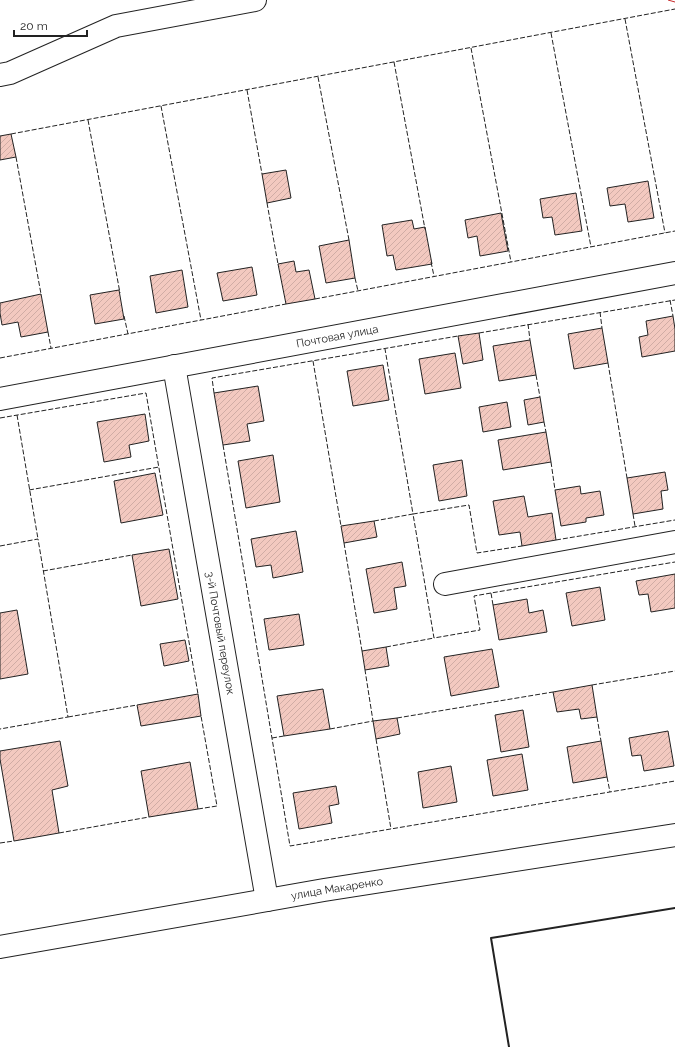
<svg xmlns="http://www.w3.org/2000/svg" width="675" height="1047" viewBox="0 0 675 1047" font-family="Raleway,sans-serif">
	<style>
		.building { fill: url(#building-hatch); stroke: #222 }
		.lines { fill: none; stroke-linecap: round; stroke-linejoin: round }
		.street-casing { stroke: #222; stroke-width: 24 }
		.secondary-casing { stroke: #222; stroke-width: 24 }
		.street { stroke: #fff; stroke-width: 22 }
		.secondary { stroke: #fff; stroke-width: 22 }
		.fence { stroke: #222; stroke-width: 1; stroke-dasharray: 5 2; stroke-linecap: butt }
		.wall { stroke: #222; stroke-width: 2 }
		.power { stroke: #c62828; stroke-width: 1; stroke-dasharray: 14 3 2 3; stroke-linecap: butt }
		.labels { text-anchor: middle; stroke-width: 3; stroke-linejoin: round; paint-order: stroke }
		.street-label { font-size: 11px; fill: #222; stroke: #fff }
	</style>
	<defs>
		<pattern id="building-hatch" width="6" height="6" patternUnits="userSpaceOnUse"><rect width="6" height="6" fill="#f3c9c0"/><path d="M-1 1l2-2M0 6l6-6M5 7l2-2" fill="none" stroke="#d0aca5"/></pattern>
	</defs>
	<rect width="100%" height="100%" fill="#fff"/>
	<!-- building -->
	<path class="building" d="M11,134L16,157L0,160V136Z
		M286,170L291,198L267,203L262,174Z
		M648,181L654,218L628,222L625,204L610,206L607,188Z
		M576,193L582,231L555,235L552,217L543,218L540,199Z
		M501,213L508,251L480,256L477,236L468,238L465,220Z
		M412,220L414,229L425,227L432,264L396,270L393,255L387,256L382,225Z
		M349,240L355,278L326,283L319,246Z
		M294,261L296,272L309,270L315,299L286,304L278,264Z
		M252,267L257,295L223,301L217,273Z
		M182,270L188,307L156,313L150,276Z
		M119,290L124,319L95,324L90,295Z
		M41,294L48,332L21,337L18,322L2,325L0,313V303Z
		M673,316L675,329V351L642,357L639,337L648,335L646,321Z
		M602,328L608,363L574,369L568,334Z
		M479,333L483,360L463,364L458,336Z
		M530,340L536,375L499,381L493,346Z
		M455,353L461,388L425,394L419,359Z
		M383,365L389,400L353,406L347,371Z
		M258,386L264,421L247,424L250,441L223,445L214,393Z
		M540,397L544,422L528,425L524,400Z
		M507,402L511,427L483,432L479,407Z
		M145,414L149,441L129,445L131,457L104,462L97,422Z
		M546,432L551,462L503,470L498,440Z
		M273,455L280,502L246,508L238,461Z
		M462,460L467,496L439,501L433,465Z
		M665,472L668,490L661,491L663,509L633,514L627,478Z
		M155,473L163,515L121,523L114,481Z
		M580,486L581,494L600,491L604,515L586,518V522L561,526L555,490Z
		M524,496L528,517L552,513L556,540L522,546L520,532L499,535L493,501Z
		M374,521L377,537L344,543L341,526Z
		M296,531L303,572L273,578L271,565L256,567L251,539Z
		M169,549L178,599L141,606L132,555Z
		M402,562L406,586L394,588L397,609L374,613L366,569Z
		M675,574V608L651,612L648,594L639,595L636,581Z
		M600,587L605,620L572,626L566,593Z
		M527,599L529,613L543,610L547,632L499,640L493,605Z
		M17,610L28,674L0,679V613Z
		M299,614L304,645L269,650L264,619Z
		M185,640L189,661L164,666L160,644Z
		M386,647L389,666L365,670L362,651Z
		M492,649L499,687L451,696L444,657Z
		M592,685L597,717L581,719L579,709L557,712L553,692Z
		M323,689L330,729L284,736L277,696Z
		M198,694L201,716L141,726L137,705Z
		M523,710L529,747L501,752L495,715Z
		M397,718L400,734L376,739L373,721Z
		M668,731L674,766L644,771L641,755L632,756L629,738Z
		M60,741L68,786L52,790L59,833L14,841L0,759V751Z
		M601,741L607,777L573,783L567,747Z
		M522,754L528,790L493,796L487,760Z
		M190,762L198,809L149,817L141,771Z
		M451,766L457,802L423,808L418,772Z
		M336,786L339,804L329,806L332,823L299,829L293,793Z"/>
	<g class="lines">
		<defs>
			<g id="street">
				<path d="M0,75L10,73L116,26L255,0"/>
				<path id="s1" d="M174,366L267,900"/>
				<path id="s2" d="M0,399L675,273"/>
				<path d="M445,584L675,542"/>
			</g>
			<g id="secondary">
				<path id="s3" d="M0,947L324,890L675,835"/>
			</g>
		</defs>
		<!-- street casing -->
		<use href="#street" class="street-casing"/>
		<!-- secondary casing -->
		<use href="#secondary" class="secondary-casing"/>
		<!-- street -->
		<use href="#street" class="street"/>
		<!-- secondary -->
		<use href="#secondary" class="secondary"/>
		<!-- fence -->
		<path class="fence" d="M625,19L665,233
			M551,33L591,247
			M471,48L511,262
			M394,62L425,229
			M318,77L349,240
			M247,90L262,174
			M161,106L201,320
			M88,120L120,293
			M11,134L675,9
			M16,157L41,294
			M267,203L278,264
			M431,262L434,276
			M355,278L358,291
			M315,299L675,231
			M670,300L673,316
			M600,312L602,328
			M124,316L128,334
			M528,324L530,340
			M48,332L51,348
			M479,333L675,300
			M0,358L286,304
			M313,361L341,526
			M608,363L627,478
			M536,375L540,397
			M214,393L212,378L458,336
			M17,415L38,539
			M0,418L146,393L198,694
			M544,422L546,432
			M223,445L290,846L675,781
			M551,462L555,490
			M29,490L159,467
			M633,514L635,526
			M374,521L413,514L385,349
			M556,540L675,520
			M344,543L362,651
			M0,546L38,539L68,717L0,729
			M43,571L132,555
			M491,593L474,596L480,630L434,638L413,514L469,505L477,553L522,546
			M493,605L491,593L675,562
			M386,647L434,638
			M592,685L675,671
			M68,717L137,705
			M597,717L601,741
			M397,718L553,692
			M330,729L373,721L365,670
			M272,738L284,736
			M376,739L391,829
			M607,777L610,792
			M198,809L217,806L201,716
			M59,833L149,817
			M0,843L14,841"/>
		<!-- wall -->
		<path class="wall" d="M509,1047L491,938L675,908"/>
		<!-- power -->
		<path class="power" d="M668,0L675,2"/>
	</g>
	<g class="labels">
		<!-- street labels -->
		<g class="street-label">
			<text dy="4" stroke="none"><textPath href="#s2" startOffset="343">Почтовая улица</textPath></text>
			<text dy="4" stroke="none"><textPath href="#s1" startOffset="271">3-й Почтовый переулок</textPath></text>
			<text dy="4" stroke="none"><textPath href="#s3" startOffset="342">улица Макаренко</textPath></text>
		</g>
	</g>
	<!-- scale -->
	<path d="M14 30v6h73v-6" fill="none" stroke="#222222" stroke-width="2"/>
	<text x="20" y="30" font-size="12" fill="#222222" stroke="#ffffff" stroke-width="3" paint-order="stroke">20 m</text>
</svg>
